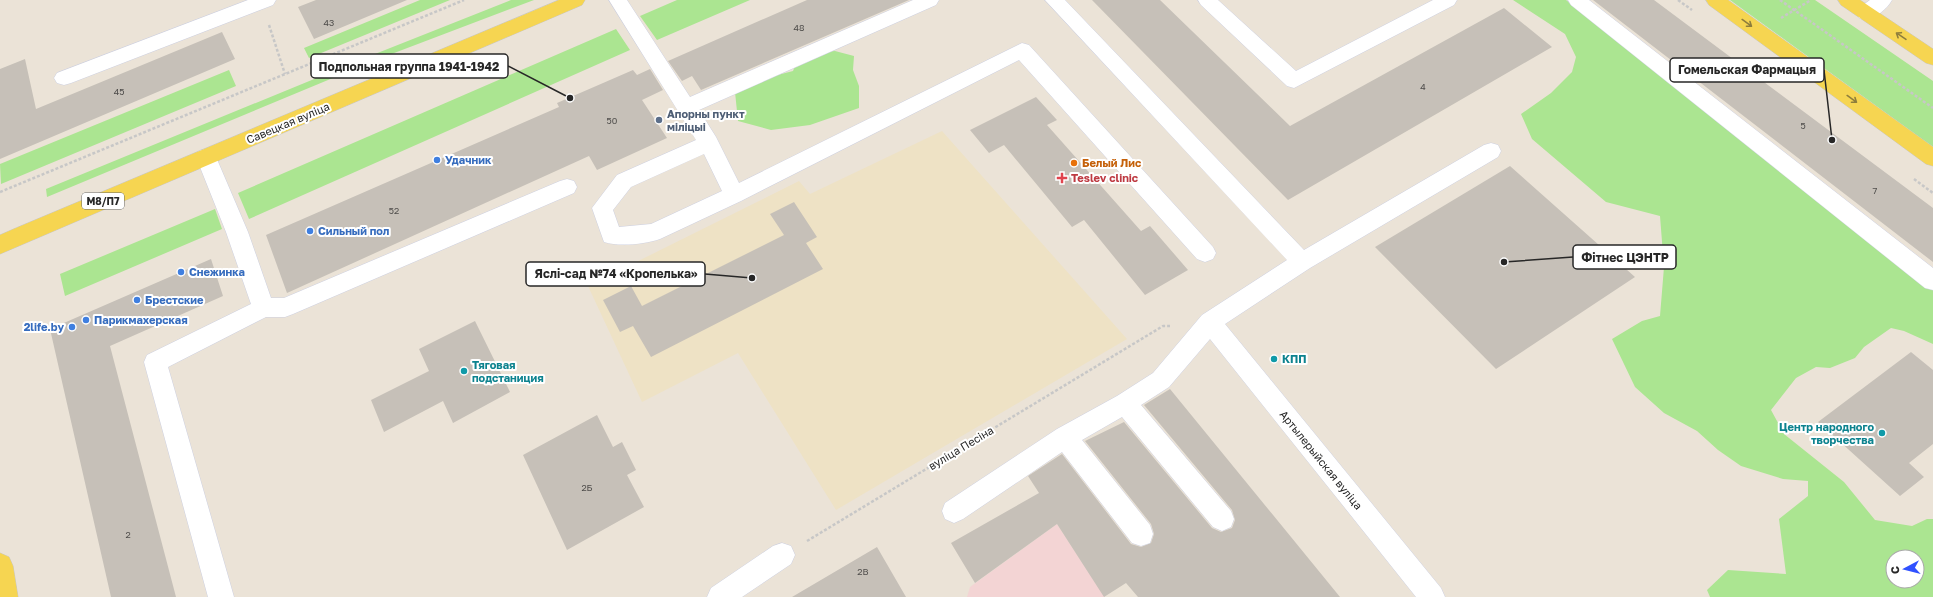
<svg xmlns="http://www.w3.org/2000/svg" width="1933" height="597" viewBox="0 0 1933 597" font-family="'Golos Text',sans-serif">
	<style>
		.education { fill: #eee2c5 }
		.medical { fill: #f3d4d4 }
		.green { fill: #abe591; fill-rule: evenodd }
		.building { fill: #c6c0b8 }
		.lines { fill: none; stroke-linecap: round; stroke-linejoin: round }
		.minor-casing { stroke: #cdd0e1; stroke-width: 1 }
		.major-casing { stroke: #c7c7c7; stroke-width: 1 }
		.path { stroke: #c7c7c7; stroke-width: 2.5; stroke-dasharray: 3 2; stroke-linecap: butt }
		.minor { fill: #fff; fill-rule: evenodd }
		.major { fill: #f6d551; fill-rule: evenodd }
		.oneway { stroke: #8e7e3c }
		.service-dot { fill: #5c6f8a; stroke: #fff; stroke-width: 1.5 }
		.shop-dot { fill: #3f7fe0; stroke: #fff; stroke-width: 1.5 }
		.food-dot { fill: #e8710a; stroke: #fff; stroke-width: 1.5 }
		.health-dot { fill: #e0444e; stroke: #fff; stroke-width: 1.5 }
		.culture-dot { fill: #0f9aa8; stroke: #fff; stroke-width: 1.5 }
		.labels { text-anchor: middle; stroke-width: 4; stroke-linejoin: round; paint-order: stroke }
		.number-label { font-size: 9px; fill: #4f4d4b }
		.shield { fill: #fff; stroke: #686868; stroke-width: 1 }
		.shield-label { font-size: 10px; font-weight: bold; fill: #272727 }
		.service-label { font-size: 11px; font-weight: bold; fill: #4e5e75; stroke: #fff; text-anchor: start }
		.street-label { font-size: 11px; fill: #272727; stroke: #fff }
		.shop-label { font-size: 11px; font-weight: bold; fill: #366cbe; stroke: #fff; text-anchor: start }
		.food-label { font-size: 11px; font-weight: bold; fill: #c56008; stroke: #fff; text-anchor: start }
		.health-label { font-size: 11px; font-weight: bold; fill: #be3a42; stroke: #fff; text-anchor: start }
		.culture-label { font-size: 11px; font-weight: bold; fill: #0d838f; stroke: #fff; text-anchor: start }
		.leader { fill: none; stroke: #272727; stroke-width: 1.5 }
		.callout-dot { fill: #272727; stroke: #fff; stroke-width: 1.5 }
		.callout { fill: #fff; stroke: #272727; stroke-width: 1.5 }
		.callout-label { font-size: 12px; text-anchor: middle; font-weight: bold; fill: #272727 }
	</style>
	<rect width="100%" height="100%" fill="#ebe3d7"/>
	<!-- education -->
	<path class="education" d="M942,131L1127,339L836,510L738,353L642,402L588,286L799,181L810,194Z"/>
	<!-- medical -->
	<path class="medical" d="M1057,524L1105,597H967L970,587Z"/>
	<!-- green -->
	<path class="green" d="M420,0H450L309,58L304,48Z
		M511,0H534L381,58L47,197L46,189L375,54Z
		M677,0H750L657,40L640,16Z
		M1513,0H1566L1933,289V344L1904,331L1891,328L1864,347L1855,358L1830,368L1816,367L1796,378L1771,410L1784,434L1844,482L1875,520L1912,526L1927,519H1933V597H1710L1707,590L1728,570L1786,574L1779,519L1808,496V481L1783,479L1741,466L1718,450L1697,431L1664,413L1635,387L1612,339L1642,321L1660,316L1664,267L1660,216L1606,202L1532,139L1521,114L1551,93L1572,72L1576,57L1565,34ZM1893,557H1917V581H1893Z
		M1730,0H1815L1933,81V147Z
		M616,29L630,50L249,219L238,193Z
		M835,51L854,56L853,70L859,86V108L810,125L771,130L738,121L735,92L770,77L793,71L800,54Z
		M229,70L236,86L1,184L0,164Z
		M215,209L222,229L65,296L60,274Z"/>
	<!-- building -->
	<path class="building" d="M316,0H407L314,39L298,7Z
		M807,0H909L701,90L692,76L682,81L668,61Z
		M1092,0H1160L1290,126L1504,8L1552,47L1288,200Z
		M1593,0H1654L1933,208V262Z
		M222,32L235,59L0,159V69L25,59L36,109Z
		M650,69L663,90L642,100L667,138L597,170L589,156L287,293L266,235L559,107L557,103L633,70L637,75Z
		M1036,97L1057,120L1047,125L1141,231L1150,226L1188,270L1145,295L1084,220L1072,227L1004,145L989,153L970,130Z
		M1510,166L1635,277L1496,369L1375,247Z
		M794,202L817,237L806,243L823,269L651,357L633,326L620,332L603,300L631,286L642,306L784,235L770,214Z
		M211,259L223,296L110,346L176,597H111L50,329Z
		M475,321L510,392L453,423L443,401L384,432L371,400L429,371L419,349Z
		M1911,352L1933,370V444L1909,463L1924,477L1900,496L1818,422Z
		M1170,389L1340,597H1138L1126,583L1104,597L1057,524L975,583L951,543L1039,493L1028,476L1062,454L1131,544L1141,547L1151,543L1154,534L1151,524L1085,441L1124,422L1212,528L1221,532L1232,528L1235,520L1232,510L1144,405Z
		M597,415L613,447L622,442L636,470L627,475L644,507L567,550L523,455Z
		M877,547L906,597H792Z"/>
	<g class="lines">
		<defs>
			<path id="minor" d="M248,0H276L273,5L71,83L64,85L57,83L54,78L57,73Z
				M609,0H627L690,97L913,0H939L936,5L699,110L716,137L739,183L1022,43L1029,45L1213,247L1216,253L1213,259L1205,262L1197,259L1019,60L741,201L660,239C645,244 620,247 604,242L592,208L617,175L696,140ZM704,154L722,191L651,224L619,227L613,210L631,187Z
				M1045,0H1065L1304,250L1484,145L1491,143L1498,145L1501,151L1498,157L1310,268L1225,324L1441,588L1445,597H1416L1210,339L1169,387L1141,405L1231,511L1234,519L1231,527L1222,531L1213,527L1122,417L1082,440L1150,525L1153,534L1150,543L1141,546L1132,543L1062,452L963,519L954,523L945,519L942,511L945,503L1057,429L1117,396L1153,373L1202,315L1287,260Z
				M1198,0H1218L1296,71L1433,0H1457L1454,5L1294,88L1287,86L1201,5Z
				M1568,0H1589L1933,268V290L1925,288L1571,5Z
				M1870,0H1892C1886,11 1872,21 1859,18L1857,13L1859,8Z
				M206,149L213,151L216,157L248,232L271,298H284L560,181L567,179L574,181L577,187L574,193L293,314L285,317H266L168,367L234,597H208L144,362L147,355L251,304L226,232L196,157L199,151Z
				M782,543L791,546L795,555L791,564L742,597H707L711,588L773,546Z"/>
			<path id="major" d="M559,0H585L582,5L0,254V235L16,228Z
				M1706,0H1728L1933,147V166L1926,164L1709,5Z
				M1838,0H1860L1933,49V65L1926,63L1841,5Z
				M0,553L9,557L13,566L18,597H0Z"/>
		</defs>
		<!-- minor casing -->
		<use href="#minor" class="minor-casing"/>
		<!-- major casing -->
		<use href="#major" class="major-casing"/>
		<!-- path -->
		<path class="path" d="M1678,0L1692,10
			M1780,0L1933,108
			M1781,18L1811,0
			M269,25L285,74
			M1914,179L1933,193
			M0,192L464,0
			M807,541L1163,326H1170"/>
		<!-- minor -->
		<use href="#minor" class="minor"/>
		<!-- major -->
		<use href="#major" class="major"/>
	</g>
	<!-- one-way arrows -->
	<defs><path id="oneway-shaft" d="M-6 0H5M1.5-3L5.5 0L1.5 3" fill="none" stroke-width="1.6" stroke-linecap="round" stroke-linejoin="round"/></defs>
	<g class="oneway">
		<use href="#oneway-shaft" transform="translate(1747 23) rotate(36)"/>
		<use href="#oneway-shaft" transform="translate(1901 36) rotate(-146)"/>
		<use href="#oneway-shaft" transform="translate(1852 99) rotate(36)"/>
	</g>
	<!-- markers -->
	<circle class="service-dot" cx="659" cy="120" r="4"/>
	<g class="shop-dot">
		<circle cx="437" cy="160" r="4"/>
		<circle cx="310" cy="231" r="4"/>
		<circle cx="181" cy="272" r="4"/>
		<circle cx="137" cy="300" r="4"/>
		<circle cx="86" cy="320" r="4"/>
		<circle cx="72" cy="327" r="4"/>
	</g>
	<circle class="food-dot" cx="1074" cy="163" r="4"/>
	<path class="health-dot" d="M1060 172h4v4h4v4h-4v4h-4v-4h-4v-4h4z"/>
	<g class="culture-dot">
		<circle cx="1274" cy="359" r="4"/>
		<circle cx="464" cy="371" r="4"/>
		<circle cx="1882" cy="433" r="4"/>
	</g>
	<g class="labels">
		<!-- number labels -->
		<g class="number-label">
			<text x="329" y="26">43</text>
			<text x="799" y="31">48</text>
			<text x="1423" y="90">4</text>
			<text x="119" y="95">45</text>
			<text x="612" y="124">50</text>
			<text x="1803" y="129">5</text>
			<text x="1875" y="194">7</text>
			<text x="394" y="214">52</text>
			<text x="587" y="491">2Б</text>
			<text x="128" y="538">2</text>
			<text x="863" y="575">2В</text>
		</g>
		<!-- shield labels -->
		<rect class="shield" x="82" y="193" width="42" height="16" rx="3"/>
		<g class="shield-label">
			<text x="103" y="205">М8/П7</text>
		</g>
		<!-- service labels -->
		<g class="service-label">
			<text x="667" y="118">Апорны пункт<tspan x="667" dy="13">міліцыі</tspan></text>
		</g>
		<!-- street labels -->
		<g class="street-label">
			<text transform="translate(288 123) rotate(-23)" y="4">Савецкая вуліца</text>
			<text transform="translate(961 448) rotate(-31)" y="4">вуліца Песіна</text>
			<text transform="translate(1321 460) rotate(51)" y="4">Артылерыйская вуліца</text>
		</g>
		<!-- shop labels -->
		<g class="shop-label">
			<text x="445" y="164">Удачник</text>
			<text x="318" y="235">Сильный пол</text>
			<text x="189" y="276">Снежинка</text>
			<text x="145" y="304">Брестские</text>
			<text x="94" y="324">Парикмахерская</text>
			<text x="64" y="331" text-anchor="end">2life.by</text>
		</g>
		<!-- food labels -->
		<g class="food-label">
			<text x="1082" y="167">Белый Лис</text>
		</g>
		<!-- health labels -->
		<g class="health-label">
			<text x="1071" y="182">Teslev clinic</text>
		</g>
		<!-- culture labels -->
		<g class="culture-label">
			<text x="1282" y="363">КПП</text>
			<text x="472" y="369">Тяговая<tspan x="472" dy="13">подстаниция</tspan></text>
			<text x="1874" y="431" text-anchor="end">Центр народного<tspan x="1874" dy="13">творчества</tspan></text>
		</g>
	</g>
	<!-- callouts -->
	<path class="leader" d="M570 98L508 66M1832 140L1824 70M1504 262L1573 257M752 278L705 274"/>
	<g class="callout-dot">
		<circle cx="570" cy="98" r="4"/>
		<circle cx="1832" cy="140" r="4"/>
		<circle cx="1504" cy="262" r="4"/>
		<circle cx="752" cy="278" r="4"/>
	</g>
	<g class="callout">
		<rect x="311" y="54" width="197" height="24" rx="4"/>
		<rect x="1670" y="58" width="154" height="24" rx="4"/>
		<rect x="1573" y="245" width="103" height="24" rx="4"/>
		<rect x="526" y="262" width="179" height="24" rx="4"/>
	</g>
	<g class="callout-label">
		<text x="409" y="71">Подпольная группа 1941-1942</text>
		<text x="1747" y="74">Гомельская Фармацыя</text>
		<text x="1625" y="262">Фітнес ЦЭНТР</text>
		<text x="616" y="278">Яслі-сад №74 «Кропелька»</text>
	</g>
	<!-- north arrow -->
	<g transform="translate(1905 569) rotate(263)"><circle r="19" fill="#ffffff" stroke="#a9a9a9"/>
	<path d="M0-3L7 15L0 10L-7 15Z" fill="#3051ff"/>
	<text y="-6" font-size="11" font-weight="bold" text-anchor="middle" fill="#272727">С</text>
	</g>
</svg>
